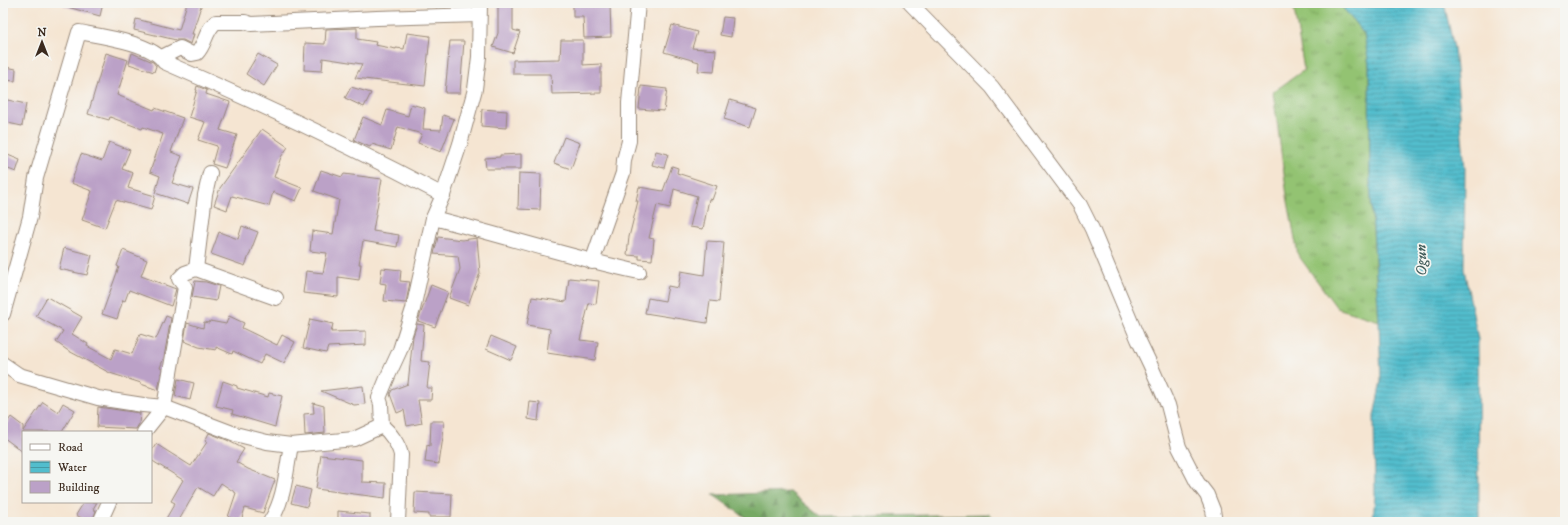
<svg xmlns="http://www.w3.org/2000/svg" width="1568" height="525" font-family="'IM FELL DW Pica',serif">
	<defs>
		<pattern id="grass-tufts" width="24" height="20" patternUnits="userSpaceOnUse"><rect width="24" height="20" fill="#93c372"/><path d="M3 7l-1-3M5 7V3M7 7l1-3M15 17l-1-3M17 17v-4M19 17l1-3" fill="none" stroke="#799f5d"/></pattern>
		<pattern id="forest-firs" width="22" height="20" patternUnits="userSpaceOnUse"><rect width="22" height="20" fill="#76a964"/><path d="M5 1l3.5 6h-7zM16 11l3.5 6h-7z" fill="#628a52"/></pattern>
		<pattern id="water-rules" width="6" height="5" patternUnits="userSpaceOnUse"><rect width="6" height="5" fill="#52bdcd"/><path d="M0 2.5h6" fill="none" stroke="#459aa6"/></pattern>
	</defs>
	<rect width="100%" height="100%" fill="#f6f6f2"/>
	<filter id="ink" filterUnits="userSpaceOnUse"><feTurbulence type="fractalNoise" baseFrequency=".025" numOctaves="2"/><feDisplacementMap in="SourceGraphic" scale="8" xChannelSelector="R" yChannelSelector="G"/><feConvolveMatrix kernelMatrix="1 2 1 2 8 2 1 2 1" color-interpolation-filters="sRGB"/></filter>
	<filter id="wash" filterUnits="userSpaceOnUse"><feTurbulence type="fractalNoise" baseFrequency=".012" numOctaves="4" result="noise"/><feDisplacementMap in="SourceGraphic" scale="16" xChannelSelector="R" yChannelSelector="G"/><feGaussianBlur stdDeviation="0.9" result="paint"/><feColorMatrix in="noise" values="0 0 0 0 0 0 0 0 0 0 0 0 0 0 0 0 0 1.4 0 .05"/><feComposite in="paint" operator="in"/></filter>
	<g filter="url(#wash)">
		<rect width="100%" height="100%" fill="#f5e5d2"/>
		<path fill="url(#grass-tufts)" stroke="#677648" d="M1293,3H1339L1364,34L1369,65L1370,182L1379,321L1337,308L1298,255L1287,196L1273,92L1304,70Z"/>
		<path fill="url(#forest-firs)" stroke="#586a41" d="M790,492L821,517L988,514L1001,522H752L713,495Z"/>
		<path fill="url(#water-rules)" stroke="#467476" d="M1339,3H1444L1454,48L1465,168L1464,269L1478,339L1479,522H1373L1375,494L1374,416L1381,381L1379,321L1370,182L1369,65L1364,34Z"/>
		<g id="blocks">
			<g fill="#bba1c7">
				<path d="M65,3H103L100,16L64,6Z"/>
				<path d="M187,3H202L192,34H194L191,44L183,40H176L134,30L136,19L179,30Z"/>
				<path d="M573,4H610L611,37L584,38L583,17H573Z"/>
				<path d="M498,6H513V30L520,32L513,53L493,47L498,33Z"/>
				<path d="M723,17L733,18L731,37L720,35Z"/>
				<path d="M672,25L697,32L692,48L716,50L714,72L698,71L699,62L664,52Z"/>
				<path d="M357,28V39L376,42L375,45L396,49V48L404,49L407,33L430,36L425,86L355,78L362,64L323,58L322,71L304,70L305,43L325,44L326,29Z"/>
				<path d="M561,40H583V65L601,64V93L552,94L551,74H513V60L560,59Z"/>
				<path d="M450,41H464L460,93H445Z"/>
				<path d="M106,53L128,60L117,95L154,110L155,108L183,118L171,152L182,156L172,183L193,189L188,204L155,193L160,176L150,172L163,134L143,127L142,129L110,117L109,120L88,114Z"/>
				<path d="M132,53L153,62L156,66L154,72L129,64Z"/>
				<path d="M258,54L277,65L264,86L246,74Z"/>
				<path d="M6,67L16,69L15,81L4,80Z"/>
				<path d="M197,86L207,90L206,94L230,102L220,130L237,135L225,168L212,164L217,146L198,140L205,122L189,117L197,90H196Z"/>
				<path d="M641,86L667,89L664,111L639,109Z"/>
				<path d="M351,87L371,93L364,107L345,98Z"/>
				<path d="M3,99L26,104L22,126L3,122Z"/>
				<path d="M730,100L756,108L750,127L724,119Z"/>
				<path d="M411,104L425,108L423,129L441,130L443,115L454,119L441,152L418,143L422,134L398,127L391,150L372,144L370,147L354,140L363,117L382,125L387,110L408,116Z"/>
				<path d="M482,109L507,111L506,128L481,126Z"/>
				<path d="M262,129L288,147L281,157L274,177L302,188L296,201L273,192L269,206L232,196L227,210L214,205L220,188Z"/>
				<path d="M564,137L580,143L571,169L554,163Z"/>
				<path d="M109,142L130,150L122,169L133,173L128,188L155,196L151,210L116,200L105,228L82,220L92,191L71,183L81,154L102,161Z"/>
				<path d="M656,151L668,154L664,168L652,165Z"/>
				<path d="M3,153L20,160L16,172L3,167Z"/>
				<path d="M521,154V169H486L485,158L500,157V155Z"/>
				<path d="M672,166L678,168L677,173L717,186L712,200L709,199L703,229L690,227L697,196L674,189L670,208L657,205L649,238L654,239L652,260L639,259V256L627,255L629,237L638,201H636L639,187L663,191Z"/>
				<path d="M321,170L342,177L344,174L382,179L373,231L399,235L397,247L363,241L359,264H361L359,280L338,277V297L303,293L306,271L323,273L327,253L310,251L312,231L333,234L339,200L314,191Z"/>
				<path d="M519,173L541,174L540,210L518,209Z"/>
				<path d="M242,226L258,232L245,266L211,254L219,232L238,239Z"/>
				<path d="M438,237L462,240L477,238L480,273L468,305L449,298L460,269L458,256L434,254Z"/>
				<path d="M707,241L724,242L719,302L710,301L707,323L645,313L648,298L665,301L668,286L678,288L681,271L704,275Z"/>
				<path d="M64,248L92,255L87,275L59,269Z"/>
				<path d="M123,250L147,260L141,276L176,289L171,306L129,290L125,301L123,300L117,319L102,314L119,267L117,266Z"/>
				<path d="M382,268L401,270L400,281L410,282L406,303L384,301L386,284L380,283Z"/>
				<path d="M569,278L599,281L596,304L589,303L580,340L598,342L595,360L547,353L550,329L527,325L532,297L566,302Z"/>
				<path d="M195,281L206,282L219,286L216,301L192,297Z"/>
				<path d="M431,285L448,292L435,327L418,321Z"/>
				<path d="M47,297L82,317L72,334L88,344L87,346L111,359L115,349L132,354L140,334L156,339L166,316L171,318L164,357L160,368L162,369L158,390L141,384V383L110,373L67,350L56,342L63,331L36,316Z"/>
				<path d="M229,316L244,323L242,328L277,345L282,335L295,342L284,363L265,354L260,364L233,351L232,354L216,347V350L199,347L184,341L187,323L203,328L204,322L209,323L210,321L226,324Z"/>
				<path d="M310,319L333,324L331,332L366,331V345L328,347L326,353L303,348Z"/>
				<path d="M417,324L424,325L421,361L430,362L427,388H432L431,400H418L422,423L407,426L404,410L397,413L390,394L392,390L408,384L413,336Z"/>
				<path d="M491,336L517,347L511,360L486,349Z"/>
				<path d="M178,379L194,383L190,400L175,396Z"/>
				<path d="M223,381L237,386V388L268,397L269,393L282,396L275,427L232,414L233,410L216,406Z"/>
				<path d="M363,386L365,404L354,405L321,391Z"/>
				<path d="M43,402L58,412L63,403L75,410L62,432H23V452L3,437V428L11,417L23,426V431Z"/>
				<path d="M530,402L540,403L538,421L528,419Z"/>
				<path d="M313,403L324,406L325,433L305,435L304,414L314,413Z"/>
				<path d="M98,407L140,413L139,424L136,429L97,427Z"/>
				<path d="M431,421H444L443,437L439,464L425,462L427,445L430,446Z"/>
				<path d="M209,433L227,440L244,449L236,462L248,469L275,480L263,513L245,508L241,521L228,517L236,493L221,483L213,496L198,487L178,522H164L175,503L171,501L183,480L151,460V452L156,444L191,466L207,442L205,441Z"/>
				<path d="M321,455L362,460V482L386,483L385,498L316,489Z"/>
				<path d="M296,486L311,490L307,507L291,503Z"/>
				<path d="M415,492L452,494L451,517H429V514L414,513Z"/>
				<path d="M84,502H97L93,509L96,511L92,522H89L76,515Z"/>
				<path d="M338,511L370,514V522H338Z"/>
			</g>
		</g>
	</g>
	<g filter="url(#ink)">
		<use href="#blocks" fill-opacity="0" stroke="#988878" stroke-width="1"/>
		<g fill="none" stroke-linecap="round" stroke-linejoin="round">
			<g stroke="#988878" stroke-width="16">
				<g id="minor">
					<path d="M910,3L992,87L1080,205L1092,229L1138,339L1150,364L1168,405L1179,447L1197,482L1207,495L1213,510L1215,522"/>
					<path d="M162,57L180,48L192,54L197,53C206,44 205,30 216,22H245L251,24L377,18L479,15"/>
					<path d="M433,218C502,235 569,257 639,272"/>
					<path d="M592,262L623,173L624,160L629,141V103L638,3"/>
					<path d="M196,269L205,195L210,173"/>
					<path d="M3,314L30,217L36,178L79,32C100,36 153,43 164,62C259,103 352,147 443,195"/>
					<path d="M3,364L19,375L98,398L143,405L164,407L235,434L267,442L291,445L354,439L382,426"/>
					<path d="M144,432L164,407L185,287L179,279L185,273L196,269L276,298"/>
					<path d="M100,522L109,502"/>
					<path d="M270,522C285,499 286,471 291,445"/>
					<path d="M398,522L401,455C399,445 390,432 382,426L381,404L379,398L388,376L400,350L413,309L433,218L443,195L460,144L475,89L479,57L480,3"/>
				</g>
			</g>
			<use href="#minor" stroke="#fff" stroke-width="14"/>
		</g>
	</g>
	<g text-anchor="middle" stroke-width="3.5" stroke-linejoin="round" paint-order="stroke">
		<g font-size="15" font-style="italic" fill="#435d5b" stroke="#f6f6f2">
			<text transform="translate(1421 260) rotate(-91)" y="5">Ogun</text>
		</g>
	</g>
	<rect width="1568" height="525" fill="none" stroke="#f6f6f2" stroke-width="16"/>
	<rect x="22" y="431" width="130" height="72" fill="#f6f6f2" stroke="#aba49d"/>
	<rect x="30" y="444" width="20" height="6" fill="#ffffff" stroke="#aba49d"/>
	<text x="58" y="451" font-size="12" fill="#3b2a1e">Road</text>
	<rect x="30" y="461" width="20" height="12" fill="url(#water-rules)" stroke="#aba49d"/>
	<text x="58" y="471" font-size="12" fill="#3b2a1e">Water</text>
	<rect x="30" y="481" width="20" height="12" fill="#bba1c7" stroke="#aba49d"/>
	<text x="58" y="491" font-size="12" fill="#3b2a1e">Building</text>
	<g transform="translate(42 42)" stroke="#f6f6f2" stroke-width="3" paint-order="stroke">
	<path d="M0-3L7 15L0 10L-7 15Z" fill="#3b2a1e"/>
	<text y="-6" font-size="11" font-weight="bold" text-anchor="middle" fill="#3b2a1e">N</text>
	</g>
</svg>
